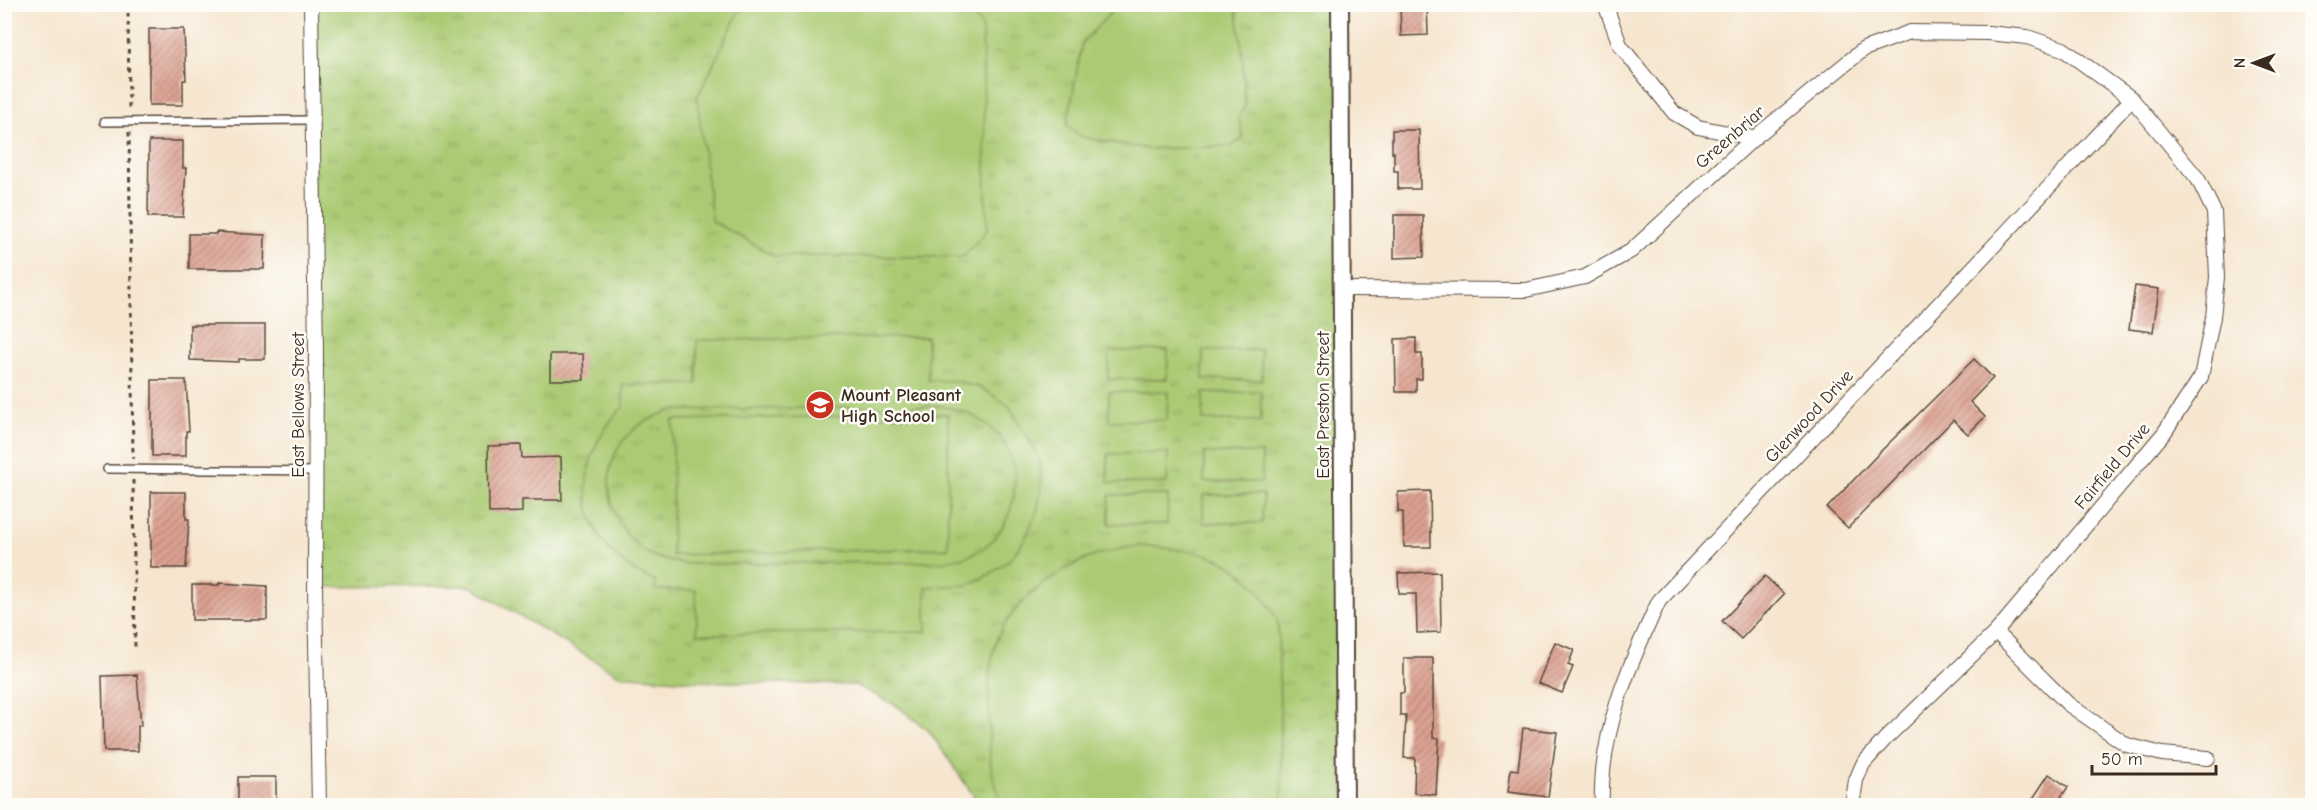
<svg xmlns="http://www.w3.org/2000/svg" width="2317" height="810" font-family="'Comic Neue',sans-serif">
	<defs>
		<pattern id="park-tufts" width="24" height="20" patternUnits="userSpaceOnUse" patternTransform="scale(1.5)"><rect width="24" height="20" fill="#aacb73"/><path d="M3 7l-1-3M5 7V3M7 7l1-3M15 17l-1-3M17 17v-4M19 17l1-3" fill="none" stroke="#93ae63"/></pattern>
		<pattern id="building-hatch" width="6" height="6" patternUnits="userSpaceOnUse" patternTransform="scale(1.5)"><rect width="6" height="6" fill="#dca293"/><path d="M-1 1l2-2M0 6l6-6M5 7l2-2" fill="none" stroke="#b48477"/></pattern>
	</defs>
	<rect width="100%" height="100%" fill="#fdfcf7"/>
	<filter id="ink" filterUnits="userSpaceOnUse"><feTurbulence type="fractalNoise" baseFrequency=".0167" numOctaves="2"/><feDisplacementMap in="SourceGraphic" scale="12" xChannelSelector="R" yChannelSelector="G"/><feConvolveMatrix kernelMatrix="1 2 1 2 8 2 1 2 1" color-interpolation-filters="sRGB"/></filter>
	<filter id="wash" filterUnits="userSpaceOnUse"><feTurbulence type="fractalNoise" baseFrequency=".008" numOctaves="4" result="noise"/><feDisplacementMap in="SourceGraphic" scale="24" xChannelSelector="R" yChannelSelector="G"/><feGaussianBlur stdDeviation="1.35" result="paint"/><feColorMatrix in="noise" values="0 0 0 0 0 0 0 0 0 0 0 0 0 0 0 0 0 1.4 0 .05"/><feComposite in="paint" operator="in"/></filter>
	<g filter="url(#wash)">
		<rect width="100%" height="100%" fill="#f6e6d0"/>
		<path fill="url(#park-tufts)" stroke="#727a48" stroke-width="1.5" d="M311,5H1340L1345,805H980L929,731L897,706L855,685L690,681L619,675L470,586L315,587Z"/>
		<g fill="#aacb73" stroke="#727a48" stroke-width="1.5" fill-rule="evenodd">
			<path d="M752,5H965L982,26L987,230L963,257L775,256L712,221L697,98L739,11Z"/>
			<path d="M1118,5H1236L1242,49L1245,105L1239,117L1243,138L1232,146L1147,149L1082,137L1067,125L1082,43Z"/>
			<path d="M927,337L928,380L953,381L982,388L1009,406L1039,457L1042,485L1037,511L1025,539L1010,559L990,574L968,585L926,587V632L697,634L696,590H655V581C577,551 565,465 623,407V385L697,384V340ZM941,406C962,410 979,416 994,431C1026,460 1019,520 986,546C973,557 955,559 939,562L685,564C672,561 656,559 645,552C607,525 594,465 632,431C643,421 658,415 672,410Z"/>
			<path d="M1168,350L1167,379H1108L1109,351Z"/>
			<path d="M1261,350L1262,380L1203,379V351Z"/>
			<path d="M1109,392H1168L1167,420L1109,421Z"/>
			<path d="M1261,392V421L1203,420V393Z"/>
			<path d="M948,414V548L672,555L673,420Z"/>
			<path d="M1168,453L1167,483H1108V454Z"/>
			<rect x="1204" y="453" width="58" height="29"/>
			<path d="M1263,494L1262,523H1203V495Z"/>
			<path d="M1109,495H1168L1167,524H1109Z"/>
			<path d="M1140,546C1162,548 1198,550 1219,559C1246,571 1266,596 1278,623L1282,805L1005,806C989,779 989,752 989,722C988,699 988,675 993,653C1002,607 1061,564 1104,553C1116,549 1128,548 1140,546Z"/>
		</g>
		<g id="blocks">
			<g fill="url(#building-hatch)">
				<path d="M1400,4H1427L1428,35L1401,36Z"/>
				<path d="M149,29H184L186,80H183V105H149Z"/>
				<path d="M1392,130H1419L1420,189H1398V171H1394V152L1392,153Z"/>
				<path d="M149,141H183V168H186L183,217H148Z"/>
				<path d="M1394,215H1423L1424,257L1394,258Z"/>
				<path d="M216,232L265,235L264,269H189V234H216Z"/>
				<path d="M2135,286L2159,289L2153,332L2129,329Z"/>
				<path d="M190,325H265V359H239V362L190,360Z"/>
				<path d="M1416,338V354H1422V379H1416V392H1396L1395,339Z"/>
				<path d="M550,354H583L584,380H550Z"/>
				<path d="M1974,359L1993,378L1970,402L1985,417L1968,434L1953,420L1848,528L1827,508L1880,452Z"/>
				<path d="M152,380H186L189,431H186V456H152Z"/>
				<path d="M521,445L522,458L561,457L562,500H522V512L489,513L488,446Z"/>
				<path d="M1430,491L1431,547H1404L1403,512H1398V492Z"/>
				<path d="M151,492H186V519H189L186,568H151Z"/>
				<path d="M1440,572L1441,632L1417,633L1416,594H1399L1398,573Z"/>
				<path d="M1765,576L1784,594L1741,639L1722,621Z"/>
				<path d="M219,583L267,586V620H192V585H219Z"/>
				<path d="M1555,642L1574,650L1568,665L1573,667L1562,693L1538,683Z"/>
				<path d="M1404,658H1433V738H1439L1436,795L1414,793L1415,758H1404L1406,715H1400V693H1404Z"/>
				<path d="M137,675L141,726H138V751H104L102,676Z"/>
				<path d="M1523,728L1557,732L1548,797L1508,792L1511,769L1518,770Z"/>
				<path d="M2049,774L2068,787L2055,806H2028Z"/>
				<rect x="238" y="777" width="38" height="29"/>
			</g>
		</g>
	</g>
	<g filter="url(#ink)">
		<use href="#blocks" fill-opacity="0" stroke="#574639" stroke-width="1.5"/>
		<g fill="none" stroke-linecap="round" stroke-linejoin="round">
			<g stroke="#574639" stroke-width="10">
				<g id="service">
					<path d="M104,122L311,120"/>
					<path d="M107,469L316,471"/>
				</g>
			</g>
			<g stroke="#574639" stroke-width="16">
				<g id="minor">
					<path d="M311,4L316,351L315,587L319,806"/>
					<path d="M1605,4L1620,45L1674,113L1698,127L1754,138"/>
					<path d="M1342,289L1526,290L1585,277L1631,251L1754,138L1864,49L1910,32L1988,33L2027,37L2063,49L2132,99L2198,179L2214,212L2217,277L2213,317L2201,377L2164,433L1996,632L1885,739L1863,764L1856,780L1852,806"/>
					<path d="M1996,632L2068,704L2127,745L2162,754L2208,758"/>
					<path d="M1602,806C1599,733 1629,665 1659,601L2132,99"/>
				</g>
			</g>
			<g stroke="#574639" stroke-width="20">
				<path id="tertiary" d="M1340,4L1345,806"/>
			</g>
			<g stroke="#574639" stroke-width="3" stroke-dasharray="4.5 4.5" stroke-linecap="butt">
				<path d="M128,4L129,111"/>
				<path d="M129,132L133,459"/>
				<path d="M133,480L135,650"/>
			</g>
			<use href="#service" stroke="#fff" stroke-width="7"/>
			<use href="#minor" stroke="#fff" stroke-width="14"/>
			<use href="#tertiary" stroke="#fff" stroke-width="16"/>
		</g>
	</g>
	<defs>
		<g id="school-disc" transform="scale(1.5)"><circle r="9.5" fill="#c8321e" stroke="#fdfcf7"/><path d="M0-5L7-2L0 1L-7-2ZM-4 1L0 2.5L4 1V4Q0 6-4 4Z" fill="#fff"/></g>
	</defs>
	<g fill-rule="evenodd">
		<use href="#school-disc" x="820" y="405"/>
	</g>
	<g text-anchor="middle" stroke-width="5" stroke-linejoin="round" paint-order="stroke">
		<g font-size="18" fill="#3b2a1e" stroke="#fdfcf7">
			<text transform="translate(1730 137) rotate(-41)" y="6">Greenbriar</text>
			<text transform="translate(298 405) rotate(-90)" y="6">East Bellows Street</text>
			<text transform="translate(1323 405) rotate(-90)" y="6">East Preston Street</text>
			<text transform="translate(1809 416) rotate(-47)" y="6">Glenwood Drive</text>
			<text transform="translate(2112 466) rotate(-50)" y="6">Fairfield Drive</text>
		</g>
		<g font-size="18" font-weight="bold" fill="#3b2a1e" stroke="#fdfcf7" text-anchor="start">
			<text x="841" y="401">Mount Pleasant<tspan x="841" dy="21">High School</tspan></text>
		</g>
	</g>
	<rect width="2317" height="810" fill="none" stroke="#fdfcf7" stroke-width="24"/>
	<g transform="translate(2254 63) rotate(270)" stroke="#fdfcf7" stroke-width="4.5" paint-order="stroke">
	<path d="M0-4.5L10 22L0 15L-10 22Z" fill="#3b2a1e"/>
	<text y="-9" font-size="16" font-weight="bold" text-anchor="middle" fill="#3b2a1e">N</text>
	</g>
	<path d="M2092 765v9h124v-9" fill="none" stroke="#3b2a1e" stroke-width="3"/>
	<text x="2101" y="765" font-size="18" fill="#3b2a1e" stroke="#fdfcf7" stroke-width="4.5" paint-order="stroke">50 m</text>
</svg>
